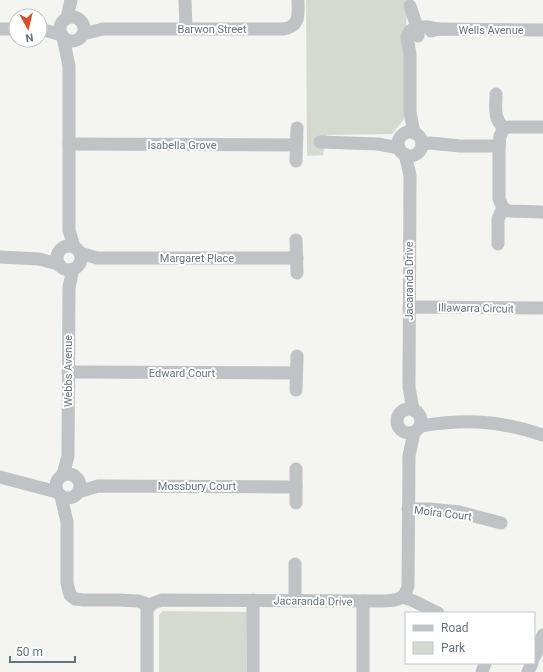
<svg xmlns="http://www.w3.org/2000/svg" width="543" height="672" font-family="Roboto,sans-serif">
	<rect width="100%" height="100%" fill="#f4f4f0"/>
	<g fill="#d5dad1">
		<path d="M306,0H407L404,119L392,134L327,135L323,155L307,156Z"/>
		<path d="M163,611L247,612L246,672H159V615Z"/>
	</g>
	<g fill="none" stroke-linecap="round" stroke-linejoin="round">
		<g stroke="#bfc3c6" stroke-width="13">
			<path d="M185,0L186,28"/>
			<path d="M410,6L417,27L418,36"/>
			<circle cx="72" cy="29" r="12"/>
			<path d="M67,18L71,0"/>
			<path d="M0,29H16"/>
			<path d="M40,29L62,35"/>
			<path d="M431,31L439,29L543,30"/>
			<path d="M83,34L103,29H283C301,26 298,14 298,0"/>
			<path d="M63,37L69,66V230L74,247"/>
			<path d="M496,94C496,108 493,118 504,128"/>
			<path d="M543,127H510L504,128L500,136L499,146V199L503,208L509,211L543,212"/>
			<circle cx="410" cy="144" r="12"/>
			<path d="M414,133L410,112V54L407,37L410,31L417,27H429L439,29"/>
			<path d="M320,142L378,144L399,148"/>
			<path d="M69,144L296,145"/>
			<path d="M422,144L430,143L460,146H499"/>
			<path d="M405,154L410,175L409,387L413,410"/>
			<path d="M296,161L297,128"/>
			<path d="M296,240L297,273"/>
			<path d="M498,244V219L503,208"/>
			<circle cx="69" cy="258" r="12"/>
			<path d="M80,253L97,258H297"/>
			<path d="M0,257L39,259L58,264"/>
			<path d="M409,307L543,308"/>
			<path d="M68,372L296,373"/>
			<path d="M296,390L297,356"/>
			<circle cx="409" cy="421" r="12"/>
			<path d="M420,426C465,419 499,420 543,435"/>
			<circle cx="68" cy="486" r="12"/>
			<path d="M63,475L68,456L69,287L73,269"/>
			<path d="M0,477L57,492"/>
			<path d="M78,492L98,486L296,487"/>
			<path d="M61,496L67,522V583L70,595L75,599L84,600H118L138,601L150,605"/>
			<path d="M296,503V469"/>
			<path d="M408,509H430L459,512L501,523"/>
			<path d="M295,564V601"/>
			<path d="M402,597C415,600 426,608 438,613"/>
			<path d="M534,658L543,635"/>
			<path d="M147,672V610C151,603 155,602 162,600L384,601C396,600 405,600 408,586L409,456L414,432"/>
			<path d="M253,672V600"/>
			<path d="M363,672V601"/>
			<path d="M482,672L485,663"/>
			<path d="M528,672L532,663"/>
		</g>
	</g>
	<g text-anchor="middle" stroke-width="4" stroke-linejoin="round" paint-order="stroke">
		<g font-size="11" fill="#64747f" stroke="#fff">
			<text x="212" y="33">Barwon Street</text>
			<text x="491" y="34">Wells Avenue</text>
			<text x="182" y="149">Isabella Grove</text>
			<text x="197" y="262">Margaret Place</text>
			<text transform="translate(409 281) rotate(-90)" y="4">Jacaranda Drive</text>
			<text transform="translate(476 308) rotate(1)" y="4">Illawarra Circuit</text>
			<text transform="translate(68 371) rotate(-90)" y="4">Webbs Avenue</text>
			<text x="182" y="377">Edward Court</text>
			<text x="197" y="490">Mossbury Court</text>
			<text transform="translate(443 513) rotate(7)" y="4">Moira Court</text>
			<text transform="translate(313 601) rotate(1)" y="4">Jacaranda Drive</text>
		</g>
	</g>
	<rect x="405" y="612" width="130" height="52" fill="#ffffff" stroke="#c1c7cc"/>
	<rect x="413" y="625" width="20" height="6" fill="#bfc3c6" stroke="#c1c7cc"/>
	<text x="441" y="632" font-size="12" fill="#64747f">Road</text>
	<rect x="413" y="642" width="20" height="12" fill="#d5dad1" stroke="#c1c7cc"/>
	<text x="441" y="652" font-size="12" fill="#64747f">Park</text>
	<g transform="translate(28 28) rotate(172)"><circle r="19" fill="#ffffff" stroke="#c1c7cc"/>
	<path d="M0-3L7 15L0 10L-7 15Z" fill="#da4f29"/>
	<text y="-6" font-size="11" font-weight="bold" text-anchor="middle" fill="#64747f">N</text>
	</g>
	<path d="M10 656v6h65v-6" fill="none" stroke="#64747f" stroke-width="2"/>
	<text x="16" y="656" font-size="12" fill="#64747f" stroke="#ffffff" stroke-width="3" paint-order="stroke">50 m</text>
</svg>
